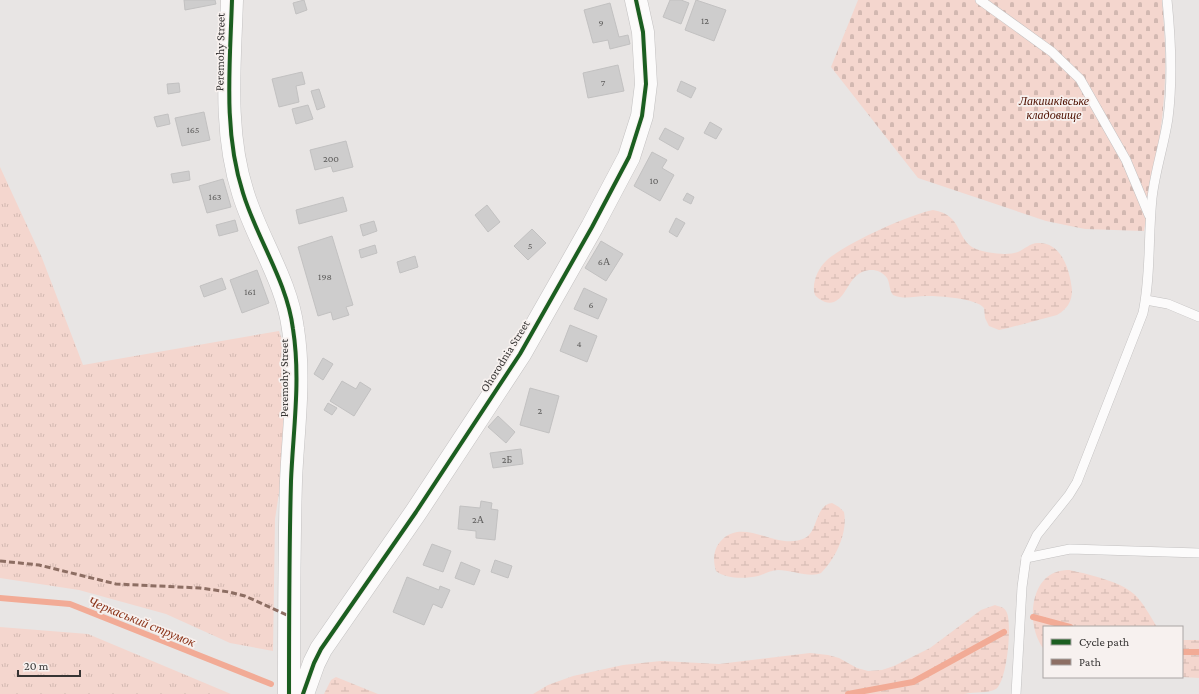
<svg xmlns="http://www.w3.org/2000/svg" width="1199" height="694" font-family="'Crimson Pro',serif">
	<defs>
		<pattern id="grass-tufts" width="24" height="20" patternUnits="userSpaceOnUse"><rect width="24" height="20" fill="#f4d6ce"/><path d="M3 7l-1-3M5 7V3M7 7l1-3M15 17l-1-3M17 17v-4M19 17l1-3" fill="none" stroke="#d2b8b1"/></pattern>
		<pattern id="wetland-marsh" width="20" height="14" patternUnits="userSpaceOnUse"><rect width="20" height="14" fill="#f4d6ce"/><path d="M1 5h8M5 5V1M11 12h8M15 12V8" fill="none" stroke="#d2b8b1"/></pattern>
		<pattern id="cemetery-stones" width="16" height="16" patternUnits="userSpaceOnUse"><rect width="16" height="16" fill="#f4d6ce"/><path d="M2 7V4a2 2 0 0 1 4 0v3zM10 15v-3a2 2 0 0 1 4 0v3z" fill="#d2b8b1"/></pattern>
	</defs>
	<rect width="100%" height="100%" fill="#e8e5e4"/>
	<g fill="url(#grass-tufts)">
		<path d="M0,167L42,258L83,365L279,331L296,381L275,519L273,651L230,643L166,614L79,590L0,578Z"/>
		<path d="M0,627L88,634L231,694H0Z"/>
	</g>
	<g fill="url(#wetland-marsh)">
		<path d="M933,210C964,215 955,240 976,249C987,253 1007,256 1018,252C1025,249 1030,243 1038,243C1062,242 1070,271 1072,290C1072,302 1067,309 1057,315L1008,328L999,330L989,326L985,318L984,308C976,298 939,296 927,296C914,296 905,300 893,295C889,290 890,283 887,278C879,267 864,268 855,277C846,286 841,307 825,302C821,300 817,298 815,295C811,285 818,268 826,261C844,244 908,215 933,210Z"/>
		<path d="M832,503L839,507L844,512C848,532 836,558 821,573C810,578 791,570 778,570C771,570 765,574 758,576C745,579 726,579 716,571C713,562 713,550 720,542C743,515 777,552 805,538C818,532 815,505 832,503Z"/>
		<path d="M1069,570C1087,574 1120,581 1134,594C1143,602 1150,616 1157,627H1044V649C1025,625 1029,569 1069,570Z"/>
		<path d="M995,605C1000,607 1005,607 1007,613C1012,626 1007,681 996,689C988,694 974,691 965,694H533L548,685L573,676L623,665L661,661L719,664L810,653L828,655L839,658L857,668L868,671L882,670L894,666L930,648L981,610Z"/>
		<path d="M1182,640H1199V678L1182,677Z"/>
		<path d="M336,677L378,694H324L331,680Z"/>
	</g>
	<path fill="url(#cemetery-stones)" d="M858,0H1162C1164,25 1166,51 1165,76C1164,128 1152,180 1144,231L1085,229L1046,221L918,178L831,67Z"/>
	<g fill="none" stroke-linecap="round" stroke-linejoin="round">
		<g stroke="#f2ab96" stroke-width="6">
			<path d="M0,598L70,604L271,684"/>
			<path d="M1033,617L1070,627"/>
			<path d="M1182,652H1199"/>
			<path d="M848,694L913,682L1004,632"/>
		</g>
	</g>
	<g fill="#cecdcd" stroke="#c2c1c1">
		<path d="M184,0H215L216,4L185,10Z"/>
		<path d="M304,0L307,10L296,14L293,3Z"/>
		<path d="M670,0H681L689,3L681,24L663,17Z"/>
		<path d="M696,0L726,10L714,41L685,30Z"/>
		<path d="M610,3L619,37L628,35L630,44L610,49L608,40L593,43L584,10Z"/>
		<path d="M618,65L624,91L588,98L583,73Z"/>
		<path d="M302,72L305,84L296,86L299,102L279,107L272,79Z"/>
		<path d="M681,81L696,88L691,98L677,91Z"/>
		<path d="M179,83L180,92L168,94L167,84Z"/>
		<path d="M319,89L325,107L317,110L311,91Z"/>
		<path d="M308,105L313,119L296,124L292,109Z"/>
		<path d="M204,112L210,140L182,146L175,118Z"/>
		<path d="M168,114L170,124L157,127L154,117Z"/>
		<path d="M710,122L722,129L716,139L704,133Z"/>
		<path d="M665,128L684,138L678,150L659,139Z"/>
		<path d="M346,141L353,167L333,172L331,166L315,170L310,150Z"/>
		<path d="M652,152L667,160L662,168L674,175L660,201L634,186Z"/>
		<path d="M189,171L190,180L173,183L171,174Z"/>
		<path d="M223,179L231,207L207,213L199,186Z"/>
		<path d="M687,193L694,197L691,204L683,200Z"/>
		<path d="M343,197L347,211L299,224L296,210Z"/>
		<path d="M487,205L500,222L488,232L475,215Z"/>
		<path d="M676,218L685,223L677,237L669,232Z"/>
		<path d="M235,220L238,231L219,236L216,225Z"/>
		<path d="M374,221L377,231L363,236L360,225Z"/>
		<path d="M532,229L546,243L528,260L514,246Z"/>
		<path d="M332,236L353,305L346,307L349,315L333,320L331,312L318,316L298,247Z"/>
		<path d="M601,241L623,254L606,281L585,268Z"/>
		<path d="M375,245L377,253L361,258L359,250Z"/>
		<path d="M415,256L418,267L400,273L397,262Z"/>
		<path d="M257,270L269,303L242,313L230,280Z"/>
		<path d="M222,278L226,289L204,297L200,286Z"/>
		<path d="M584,288L607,299L598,319L574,309Z"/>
		<path d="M570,325L597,336L587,362L560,351Z"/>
		<path d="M323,358L333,364L323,380L314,374Z"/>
		<path d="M342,381L356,389L360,382L371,389L354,416L330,401Z"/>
		<path d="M530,388L559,396L549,433L520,425Z"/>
		<path d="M328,403L337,408L332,415L324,410Z"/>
		<path d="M498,416L515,432L506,443L488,427Z"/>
		<path d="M521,449L523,464L493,468L490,453Z"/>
		<path d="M481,501L492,503L491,509L498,510L495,540L476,538V531L458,529L460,506L480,508Z"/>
		<path d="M432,544L451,551L443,572L423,565Z"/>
		<path d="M495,560L512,566L508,578L491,572Z"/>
		<path d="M461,562L480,570L474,585L455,578Z"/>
		<path d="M407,577L439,590L440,586L450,590L442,608L433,604L424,625L393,612Z"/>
	</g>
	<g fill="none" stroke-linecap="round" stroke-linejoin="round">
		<g stroke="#c3c1c1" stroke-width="10">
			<g id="service">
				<path d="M980,0L1052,52L1080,79L1126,160L1149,215"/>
				<path d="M1146,300L1168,304L1199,317"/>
				<path d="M1026,558L1070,549L1199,553"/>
				<path d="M1016,694L1022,587L1026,558L1037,535L1069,495L1077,482L1143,313C1151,275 1148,237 1152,198C1155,171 1164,145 1168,118C1173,79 1171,39 1167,0"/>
			</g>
		</g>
		<g stroke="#c3c1c1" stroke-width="23">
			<g id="tertiary">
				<path d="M232,0C230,65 223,131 243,193C257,239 287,281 293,329C301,380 293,431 291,481C289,552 289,623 289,694"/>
				<path d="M303,694L314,663L321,649L416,512L520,354L592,227L629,157L642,116L646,84L643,32L636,0"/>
			</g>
		</g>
		<use href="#service" stroke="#fcfbfb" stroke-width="9"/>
		<use href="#tertiary" stroke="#fcfbfb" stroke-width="22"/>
		<path stroke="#8d6e63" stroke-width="3" stroke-dasharray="6 3" stroke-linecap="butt" d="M0,561L39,565L116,584L200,588L229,592L245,596L289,616"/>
		<g stroke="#f7f1ef" stroke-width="6">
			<g id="cycleway">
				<path d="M232,0C230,65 223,131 243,193C257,239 287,281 293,329C301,380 293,431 291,481C289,552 289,623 289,694"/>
				<path d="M303,694L314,663L321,649L416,512L520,354L592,227L629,157L642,116L646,84L643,32L636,0"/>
			</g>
		</g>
		<use href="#cycleway" stroke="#1b5e20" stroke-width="4"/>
	</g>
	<g text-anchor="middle" stroke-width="3.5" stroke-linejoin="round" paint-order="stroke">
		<g font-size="10" fill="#5e5d5c">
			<text x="705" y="24">12</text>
			<text x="601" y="26">9</text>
			<text x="603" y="86">7</text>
			<text x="193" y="133">165</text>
			<text x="331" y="162">200</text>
			<text x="654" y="184">10</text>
			<text x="215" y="200">163</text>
			<text x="530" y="249">5</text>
			<text x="604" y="265">6А</text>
			<text x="325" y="280">198</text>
			<text x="250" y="295">161</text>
			<text x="591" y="308">6</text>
			<text x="579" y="347">4</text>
			<text x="540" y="414">2</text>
			<text x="507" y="463">2Б</text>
			<text x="478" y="523">2А</text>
		</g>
		<g font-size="12" fill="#363433" stroke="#f7f1ef">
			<text transform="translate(220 52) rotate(-89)" y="4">Peremohy Street</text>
			<text transform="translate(505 356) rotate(-58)" y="4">Ohorodnia Street</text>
			<text transform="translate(284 378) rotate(-90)" y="4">Peremohy Street</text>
		</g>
		<g font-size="12" font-style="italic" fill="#4e1000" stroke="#f7f1ef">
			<text x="1054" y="105">Лакишківське<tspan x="1054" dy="14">кладовище</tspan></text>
		</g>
		<g font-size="13" font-style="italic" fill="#8a3116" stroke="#f7f1ef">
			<text transform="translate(142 621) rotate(22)" y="5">Черкаський струмок</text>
		</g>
	</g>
	<rect x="1043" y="626" width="140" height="52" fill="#f7f1ef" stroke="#aaa5a4"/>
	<rect x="1051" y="639" width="20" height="6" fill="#1b5e20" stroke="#aaa5a4"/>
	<text x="1079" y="646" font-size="12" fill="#363433">Cycle path</text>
	<rect x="1051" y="659" width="20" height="6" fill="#8d6e63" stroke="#aaa5a4"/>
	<text x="1079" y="666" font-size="12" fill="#363433">Path</text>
	<path d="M18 670v6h62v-6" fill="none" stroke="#363433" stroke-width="2"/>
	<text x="24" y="670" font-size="12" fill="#363433" stroke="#f7f1ef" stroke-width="3" paint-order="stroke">20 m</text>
</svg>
